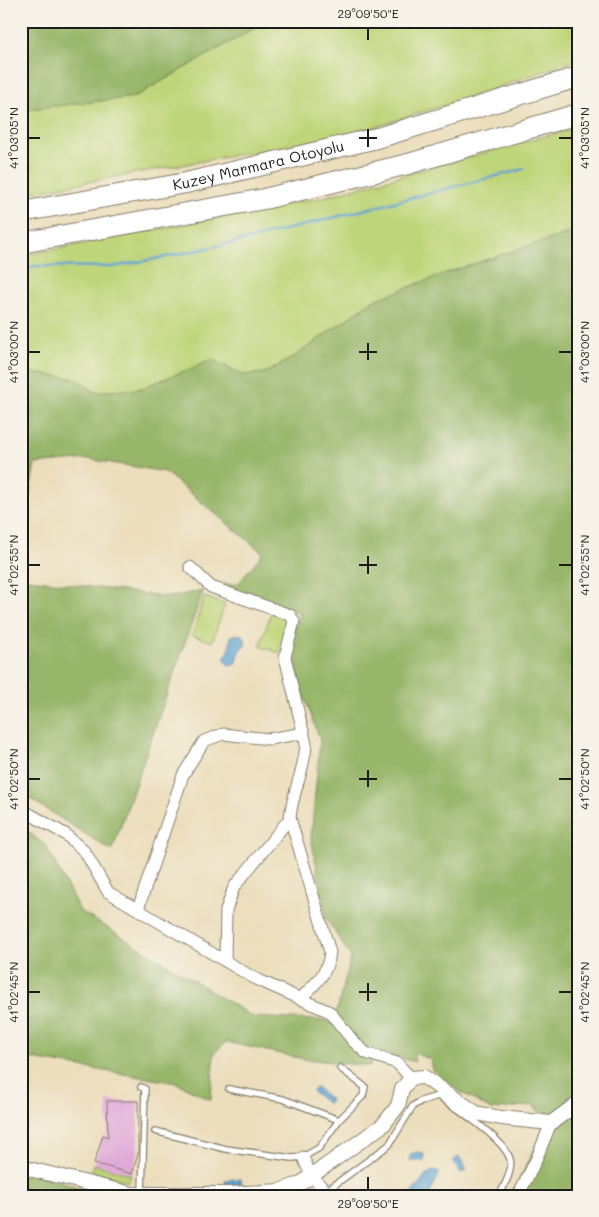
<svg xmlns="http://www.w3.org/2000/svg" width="599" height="1217" font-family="Mali,sans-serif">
	<rect width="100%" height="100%" fill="#f7f3e8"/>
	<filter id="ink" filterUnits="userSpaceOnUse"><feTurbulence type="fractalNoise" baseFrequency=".02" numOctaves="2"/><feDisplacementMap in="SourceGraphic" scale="10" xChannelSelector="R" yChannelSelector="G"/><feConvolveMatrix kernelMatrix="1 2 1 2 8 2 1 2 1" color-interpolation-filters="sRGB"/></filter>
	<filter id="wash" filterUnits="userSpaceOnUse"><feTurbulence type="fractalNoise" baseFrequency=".0096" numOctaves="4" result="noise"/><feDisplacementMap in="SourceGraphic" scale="20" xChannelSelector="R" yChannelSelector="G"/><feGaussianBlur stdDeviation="1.12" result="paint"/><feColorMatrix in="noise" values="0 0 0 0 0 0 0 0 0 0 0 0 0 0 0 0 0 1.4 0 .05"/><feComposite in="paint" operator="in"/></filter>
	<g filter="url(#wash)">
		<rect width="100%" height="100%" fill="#ecdebc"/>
		<g fill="#bfd579" stroke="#6e784a">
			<path d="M267,21H578V59L491,90L357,133L21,194V110L134,97Z"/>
			<path d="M578,127V230L452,271L372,301L294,357L265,373L244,375L212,360L139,389L94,392L77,379L26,372L21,376V256L324,197Z"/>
			<path d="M204,597L225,604L212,642L192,635Z"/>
			<path d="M271,613L290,620L279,653L260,646Z"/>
			<path d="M93,1164L131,1175L129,1182L91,1171Z"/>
		</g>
		<g fill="#97b669" stroke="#5a6942">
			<path d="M21,21H267L134,97L21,110Z"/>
			<path d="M578,230V1196H512L535,1148L551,1123L532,1105L491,1110L459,1091L432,1070L430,1059L413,1053L415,1062L376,1051L370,1066L304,1059L226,1042L214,1053L211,1100L177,1083L21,1057V826L46,846L80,911L253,1017L334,1021L351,957L327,920L311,838L320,740L287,648L300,613L212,584H238L263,553L165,472L88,459L35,464L21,539V376L25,372L77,379L95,392L139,389L212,360L244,375L265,373L294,357L372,301L452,271Z"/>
			<path d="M21,578L170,597L203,591L112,851L21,793Z"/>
			<path d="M21,1161L39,1175L107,1196H21Z"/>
		</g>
		<g fill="#5ca2d2" stroke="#3c5f77">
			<path d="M237,634L244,636L246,644L239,652L237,662L229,666L224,658L229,651L231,636Z"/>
			<path d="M316,1087L331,1100L328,1104L312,1091Z"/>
			<path d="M418,1152L424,1154V1161H410L411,1154Z"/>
			<path d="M459,1157L467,1170L461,1173L453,1161Z"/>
			<path d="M434,1170L440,1172L429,1196H409L426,1175Z"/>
			<path d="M240,1179L242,1183L240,1185L226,1186L225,1180Z"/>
		</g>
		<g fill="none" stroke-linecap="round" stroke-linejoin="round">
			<path stroke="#5ca2d2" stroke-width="2.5" d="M21,271L35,266L112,267L165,257L246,240L524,169"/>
		</g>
		<g id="blocks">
			<path fill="#dfa9d8" d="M107,1101H138V1154L132,1174L94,1163L103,1135L108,1137Z"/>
		</g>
	</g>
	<g filter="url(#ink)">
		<use href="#blocks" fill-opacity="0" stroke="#847d6c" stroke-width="1"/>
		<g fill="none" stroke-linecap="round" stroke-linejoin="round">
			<g stroke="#847d6c" stroke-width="8">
				<g id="service">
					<path d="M141,1087L145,1089L142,1194"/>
					<path d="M229,1089L283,1099L339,1120"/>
					<path d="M155,1131L226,1149L292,1158L303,1157L319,1148L339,1120L363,1096L365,1087L340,1068"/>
					<path d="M326,1191L389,1145L413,1106L421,1101L438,1096C456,1107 505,1140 510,1159C513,1171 504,1186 499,1196"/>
				</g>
			</g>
			<g stroke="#847d6c" stroke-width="13">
				<g id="minor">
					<path d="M190,567L211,587L290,615L294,621L285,657L306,744C305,769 292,793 290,818L330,952C328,974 315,984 300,999"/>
					<path d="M28,813L65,834L85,852L108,892L254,978L330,1012L353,1041L366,1053L397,1063L411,1078"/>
					<path d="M138,909L183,775L204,741L223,734L269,739L304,733"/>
					<path d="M225,961L226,910L234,887L290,818"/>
					<path d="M303,1157L311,1176L326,1191"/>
					<path d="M518,1196L536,1160L551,1123"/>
				</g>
			</g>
			<g stroke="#847d6c" stroke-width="16">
				<path id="tertiary" d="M21,1167L132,1194H230L279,1191L300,1184L383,1125L398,1106L402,1089L411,1078L424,1077L476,1113L501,1118L551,1123L578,1103"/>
			</g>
			<g stroke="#847d6c" stroke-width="22">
				<g id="motorway">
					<path id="s1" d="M21,212L186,183L377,138L578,77"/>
					<path d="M21,243L264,199L408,164L578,114"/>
				</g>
			</g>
			<use href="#service" stroke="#fff" stroke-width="5.5"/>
			<use href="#minor" stroke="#fff" stroke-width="11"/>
			<use href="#tertiary" stroke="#fff" stroke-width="14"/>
			<use href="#motorway" stroke="#fff" stroke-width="20"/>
		</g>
	</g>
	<path fill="none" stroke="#1c1c1c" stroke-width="2" d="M368,28V40M368,129V147M28,138H40M359,138H377M559,138H572M368,343V360M28,352H40M359,352H377M559,352H572M368,556V574M28,565H40M359,565H377M559,565H572M368,770V787M28,779H40M359,779H377M559,779H572M368,983V1001M28,992H40M359,992H377M559,992H572M368,1177V1190"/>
	<g text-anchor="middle" stroke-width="4.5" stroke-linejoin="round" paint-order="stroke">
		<g font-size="15" fill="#1c1c1c" stroke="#f7f3e8">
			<text dy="5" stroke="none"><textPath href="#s1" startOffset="242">Kuzey Marmara Otoyolu</textPath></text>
		</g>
	</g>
	<rect width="599" height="1217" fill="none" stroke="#f7f3e8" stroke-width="55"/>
	<rect x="28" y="28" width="544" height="1162" fill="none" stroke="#1c1c1c" stroke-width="2"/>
	<g font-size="12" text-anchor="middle" fill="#1c1c1c">
		<text x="368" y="18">29°09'50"E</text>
		<text transform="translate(14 138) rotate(-90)" y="4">41°03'05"N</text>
		<text transform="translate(585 138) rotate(-90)" y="4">41°03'05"N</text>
		<text transform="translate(14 352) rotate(-90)" y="4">41°03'00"N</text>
		<text transform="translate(585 352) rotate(-90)" y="4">41°03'00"N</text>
		<text transform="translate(14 565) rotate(-90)" y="4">41°02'55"N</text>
		<text transform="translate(585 565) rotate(-90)" y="4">41°02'55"N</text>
		<text transform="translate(14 779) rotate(-90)" y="4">41°02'50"N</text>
		<text transform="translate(585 779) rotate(-90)" y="4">41°02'50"N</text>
		<text transform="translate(14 992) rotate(-90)" y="4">41°02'45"N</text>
		<text transform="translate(585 992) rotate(-90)" y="4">41°02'45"N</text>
		<text x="368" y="1208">29°09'50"E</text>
	</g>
</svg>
